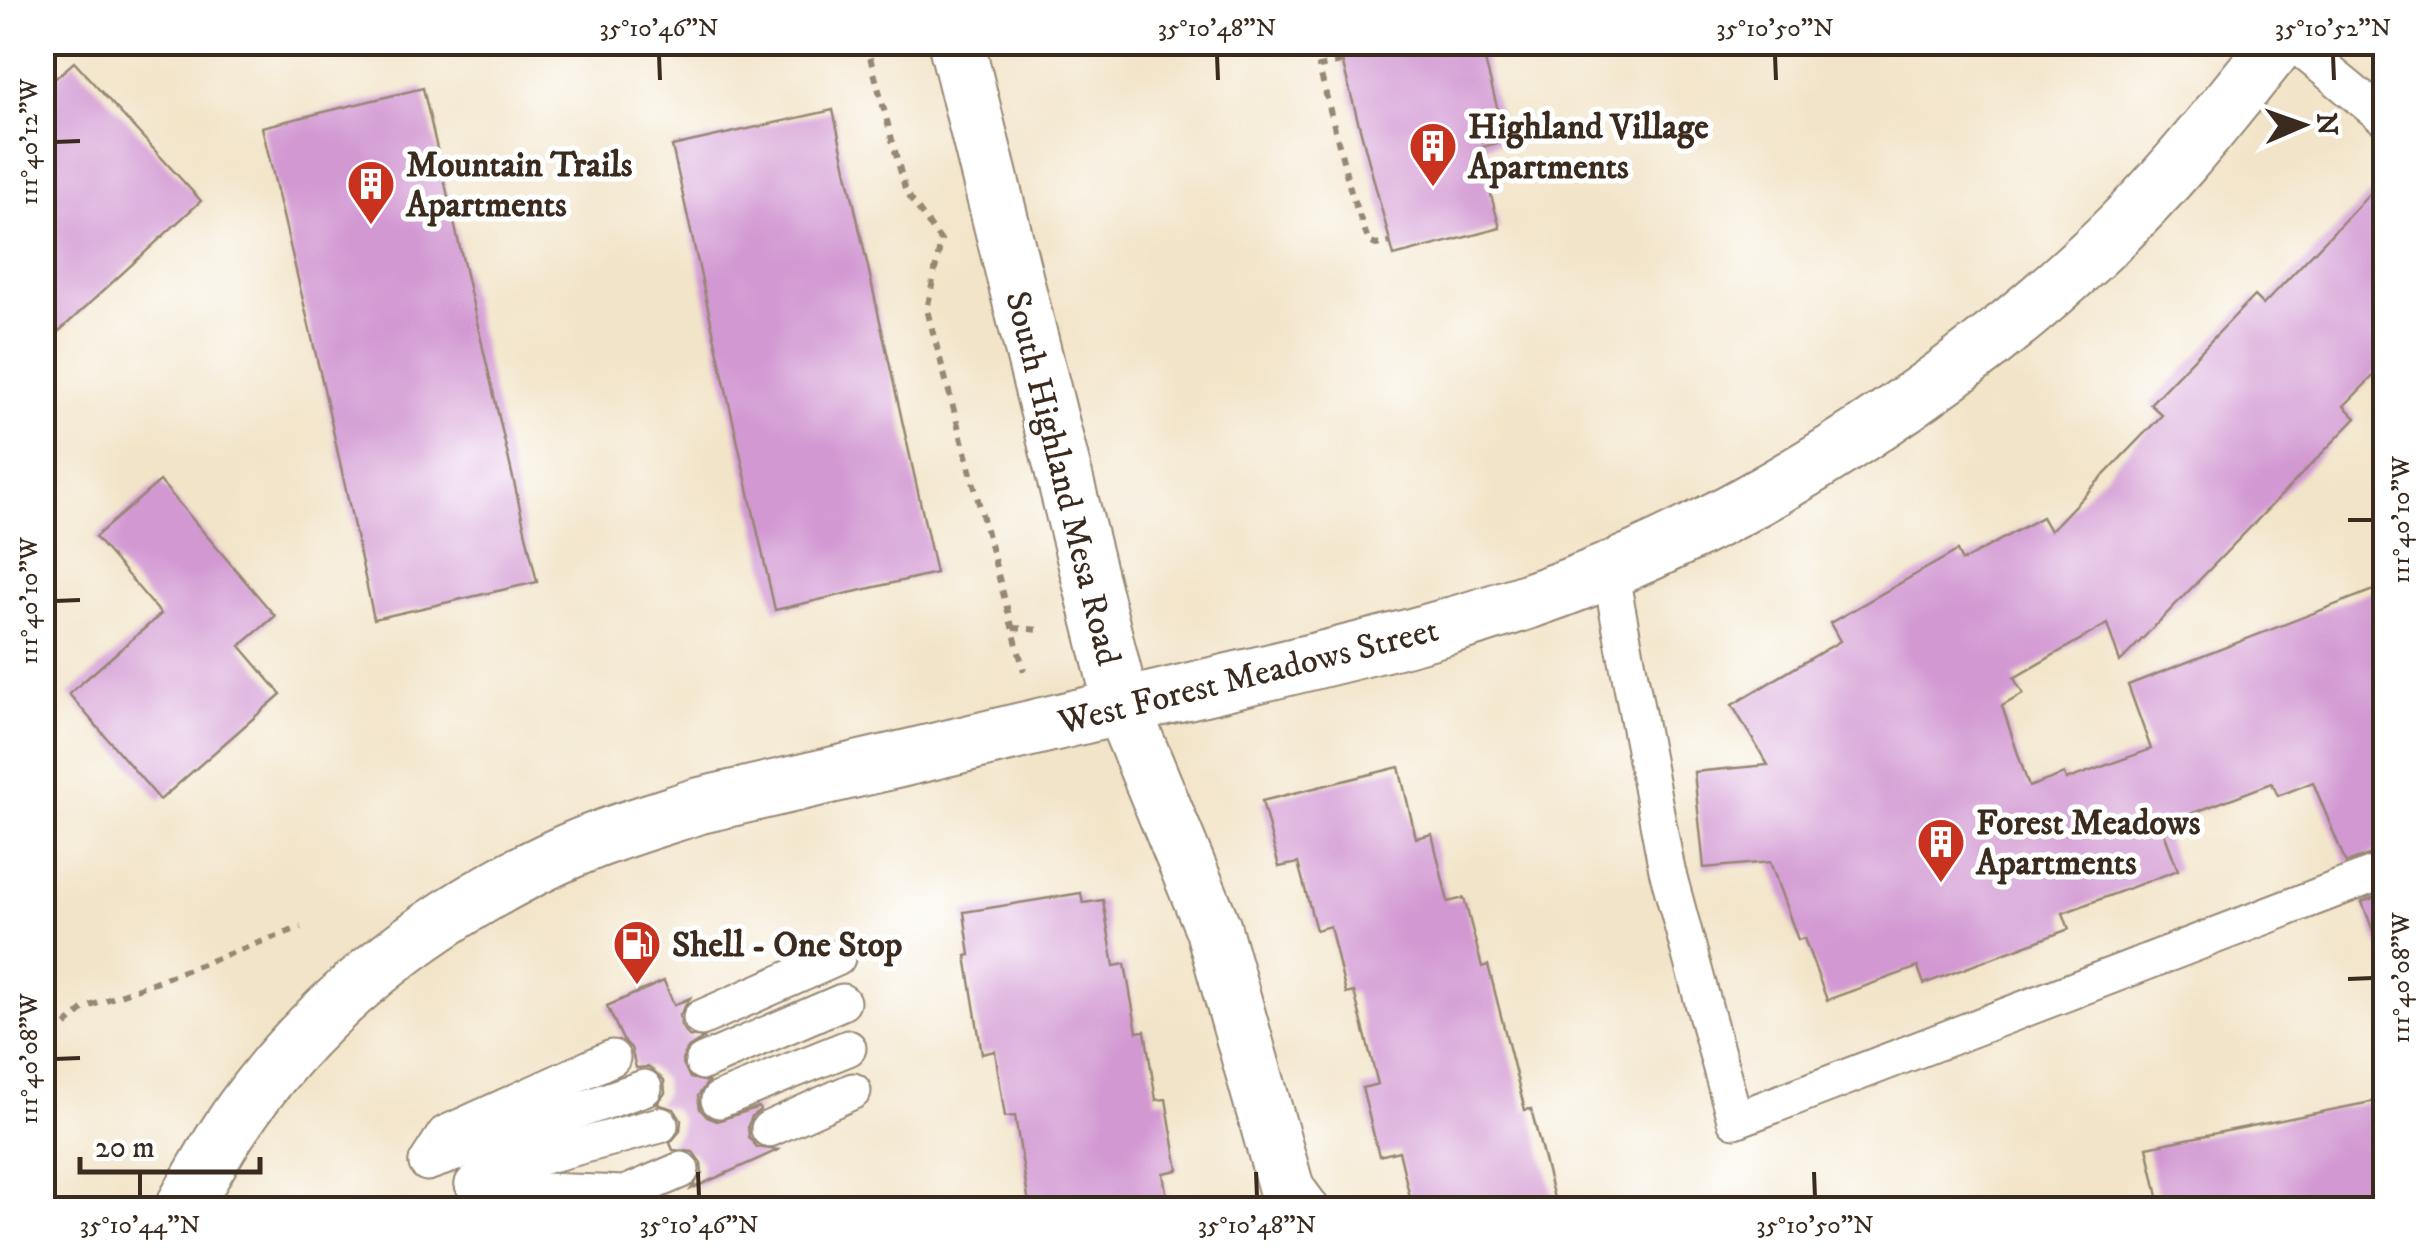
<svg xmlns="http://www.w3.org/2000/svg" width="2428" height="1252" font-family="'IM FELL DW Pica',serif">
	<rect width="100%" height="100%" fill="#fff"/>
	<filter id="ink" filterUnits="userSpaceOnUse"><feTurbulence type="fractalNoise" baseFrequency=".01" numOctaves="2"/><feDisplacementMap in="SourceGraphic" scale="20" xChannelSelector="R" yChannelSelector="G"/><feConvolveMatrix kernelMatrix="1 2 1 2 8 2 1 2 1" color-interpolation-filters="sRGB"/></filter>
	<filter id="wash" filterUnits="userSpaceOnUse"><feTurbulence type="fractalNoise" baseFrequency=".0048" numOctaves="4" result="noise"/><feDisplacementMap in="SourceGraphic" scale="40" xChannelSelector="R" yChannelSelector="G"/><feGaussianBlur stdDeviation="2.25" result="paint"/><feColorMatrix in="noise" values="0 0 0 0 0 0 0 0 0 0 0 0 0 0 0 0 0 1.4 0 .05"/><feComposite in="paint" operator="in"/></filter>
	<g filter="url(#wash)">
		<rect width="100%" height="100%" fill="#f2e4c8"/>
		<g id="blocks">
			<g fill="#d298d2">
				<path d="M1337,42H1480L1506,141L1478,148L1500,228L1394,256Z"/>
				<path d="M74,62L201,201L42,347V90Z"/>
				<path d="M423,88L537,582L374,619L324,389L262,127Z"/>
				<path d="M833,110L936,573L775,610L672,146Z"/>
				<path d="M2386,177V363L2344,406L2356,418L2120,662L2107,624L2014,678L2023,694L2002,706L2029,787L2064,774L2066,780L2151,749L2128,685L2386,585V849L2346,863L2313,782L2278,796L2272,783L2161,825L2178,870L2063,913L2069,929L1924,984L1918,967L1827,1000L1804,938L1798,940L1770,862L1704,868L1694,772L1768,765L1732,705L1840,641L1830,623L1957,551L1962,561L2042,517L2050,531L2162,415L2150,404L2254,296L2263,305Z"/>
				<path d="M160,481L275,616L240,646L281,694L160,800L69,694L161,614L95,537Z"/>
				<path d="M1399,767L1416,838L1432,834L1448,902L1464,898L1482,967L1488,965L1525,1110L1531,1109L1557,1210H1413L1399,1151L1379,1156L1362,1088L1378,1084L1354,992L1346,994L1330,926L1316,930L1298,863L1279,867L1262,801Z"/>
				<path d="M1081,893L1083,903L1103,900L1114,966L1125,964L1137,1032L1145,1031L1156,1100L1166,1099L1178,1170L1163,1173L1169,1210H1030L1015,1116L1005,1117L995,1051L982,1054L966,956L970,955L964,912Z"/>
				<path d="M2386,893V956H2383L2362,902Z"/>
				<path d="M664,981L674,1005L690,998L680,1015L681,1026L689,1036L704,1038L687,1049L682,1061L690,1078L708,1082L698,1096L700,1109L707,1117L717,1121L759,1107L760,1110L752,1116L748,1126L749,1137L757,1147L778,1150L691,1189L702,1173L701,1163L693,1152L673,1150L670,1143L680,1131L681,1120L674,1109L657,1104L665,1093L664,1080L649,1067L636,1068L631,1048L623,1040L607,1006Z"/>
				<path d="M2386,1099V1210H2161L2147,1147Z"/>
			</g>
		</g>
	</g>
	<g filter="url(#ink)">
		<use href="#blocks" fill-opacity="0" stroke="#968773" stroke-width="2.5"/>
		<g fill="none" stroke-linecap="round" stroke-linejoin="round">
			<g stroke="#968773" stroke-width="39">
				<g id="service">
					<path d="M2292,42L2386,119"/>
					<path d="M1610,571L1667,870L1735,1120L2386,870"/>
					<path d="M701,1018L837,958"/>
					<path d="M703,1062L842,1002"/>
					<path d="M719,1100L848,1048"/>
					<path d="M769,1129L853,1091"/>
					<path d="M427,1162L445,1134L612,1058"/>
					<path d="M427,1163L644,1088"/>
					<path d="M473,1184L516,1190L625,1194L681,1170"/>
					<path d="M473,1184L506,1166L660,1125"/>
				</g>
			</g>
			<g stroke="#968773" stroke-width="59">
				<path id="minor" d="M956,42L1122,707L1213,928L1287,1191L1301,1210"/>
			</g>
			<g stroke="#968773" stroke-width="59">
				<path id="tertiary" d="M182,1210C197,1183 212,1156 229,1130C306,1012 427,918 554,858C600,836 649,822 698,806C869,767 1039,727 1210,686C1345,654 1482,624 1610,570C1777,500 1954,382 2087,259C2159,194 2218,118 2279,42"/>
			</g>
			<g stroke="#968773" stroke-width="6" stroke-dasharray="8 8" stroke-linecap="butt">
				<path d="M866,42L906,192L941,241L927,310L1024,671"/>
				<path d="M1341,62L1319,67L1352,196L1369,242L1376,245L1390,242"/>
				<path d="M1013,628L1042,630"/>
				<path d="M42,1047L85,1008L301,927"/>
			</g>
			<use href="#service" stroke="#fff" stroke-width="35"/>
			<use href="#minor" stroke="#fff" stroke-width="55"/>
			<use href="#tertiary" stroke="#fff" stroke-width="55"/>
		</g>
	</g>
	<path fill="none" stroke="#3b2a1e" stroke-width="4" d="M659,55L660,80M1217,55L1218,80M1775,55L1776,80M2333,55L2334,80M55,142L80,141M2348,520H2373M55,601L80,600M2348,979L2373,978M55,1059L80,1058M140,1172V1197M698,1172L699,1197M1256,1172L1257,1197M1814,1172L1815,1197"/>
	<defs>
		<g id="building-pin" transform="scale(2.5)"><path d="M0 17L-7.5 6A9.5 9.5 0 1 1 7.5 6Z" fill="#c8321e" stroke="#fff"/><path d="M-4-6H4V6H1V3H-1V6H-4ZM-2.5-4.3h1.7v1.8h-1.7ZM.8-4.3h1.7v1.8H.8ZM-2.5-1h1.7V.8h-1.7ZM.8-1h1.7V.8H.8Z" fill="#fff"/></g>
		<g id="fuel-pin" transform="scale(2.5)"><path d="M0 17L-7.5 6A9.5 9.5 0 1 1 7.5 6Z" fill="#c8321e" stroke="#fff"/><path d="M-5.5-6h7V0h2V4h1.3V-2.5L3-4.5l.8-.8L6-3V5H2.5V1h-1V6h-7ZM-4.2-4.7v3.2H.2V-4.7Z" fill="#fff"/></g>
	</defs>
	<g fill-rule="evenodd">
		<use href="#building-pin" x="1433" y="146"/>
		<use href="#building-pin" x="371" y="184"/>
		<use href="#building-pin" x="1941" y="842"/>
		<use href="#fuel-pin" x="637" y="944"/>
	</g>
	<g text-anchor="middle" stroke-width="10" stroke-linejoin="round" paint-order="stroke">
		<g font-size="35" font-weight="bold" fill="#3b2a1e" stroke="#fff" text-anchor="start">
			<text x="1468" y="138">Highland Village<tspan x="1468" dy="40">Apartments</tspan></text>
			<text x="406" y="176">Mountain Trails<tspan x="406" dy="40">Apartments</tspan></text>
			<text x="1976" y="834">Forest Meadows<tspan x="1976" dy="40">Apartments</tspan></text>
			<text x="672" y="956">Shell - One Stop</text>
		</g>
		<g font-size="35" fill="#3b2a1e" stroke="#fff">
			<text transform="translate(1064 478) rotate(76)" y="12">South Highland Mesa Road</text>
			<text transform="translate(1248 675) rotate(-14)" y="12">West Forest Meadows Street</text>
		</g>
	</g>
	<rect width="2428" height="1252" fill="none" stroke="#fff" stroke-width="110"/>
	<g transform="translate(2303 125) rotate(88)" stroke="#ffffff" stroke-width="8" paint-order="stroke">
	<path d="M0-8L18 38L0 25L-18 38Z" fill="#3b2a1e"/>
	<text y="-15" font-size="28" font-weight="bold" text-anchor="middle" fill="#3b2a1e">N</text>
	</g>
	<path d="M80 1157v15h180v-15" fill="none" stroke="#3b2a1e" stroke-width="5"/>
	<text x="95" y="1157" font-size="30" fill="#3b2a1e" stroke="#ffffff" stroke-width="8" paint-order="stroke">20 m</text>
	<rect x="55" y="55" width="2318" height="1142" fill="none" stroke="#3b2a1e" stroke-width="4"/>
	<g font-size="25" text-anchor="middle" fill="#3b2a1e">
		<text x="659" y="36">35°10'46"N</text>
		<text x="1217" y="36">35°10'48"N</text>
		<text x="1775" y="36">35°10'50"N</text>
		<text x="2333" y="36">35°10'52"N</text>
		<text transform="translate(28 142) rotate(-90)" y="9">111°40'12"W</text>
		<text transform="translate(2400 520) rotate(-90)" y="9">111°40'10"W</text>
		<text transform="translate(28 601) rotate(-90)" y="9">111°40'10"W</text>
		<text transform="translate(2400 978) rotate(-90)" y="9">111°40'08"W</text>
		<text transform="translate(28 1059) rotate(-90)" y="9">111°40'08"W</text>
		<text x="140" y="1233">35°10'44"N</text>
		<text x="699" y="1233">35°10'46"N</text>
		<text x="1257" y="1233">35°10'48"N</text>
		<text x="1815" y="1233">35°10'50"N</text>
	</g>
</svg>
